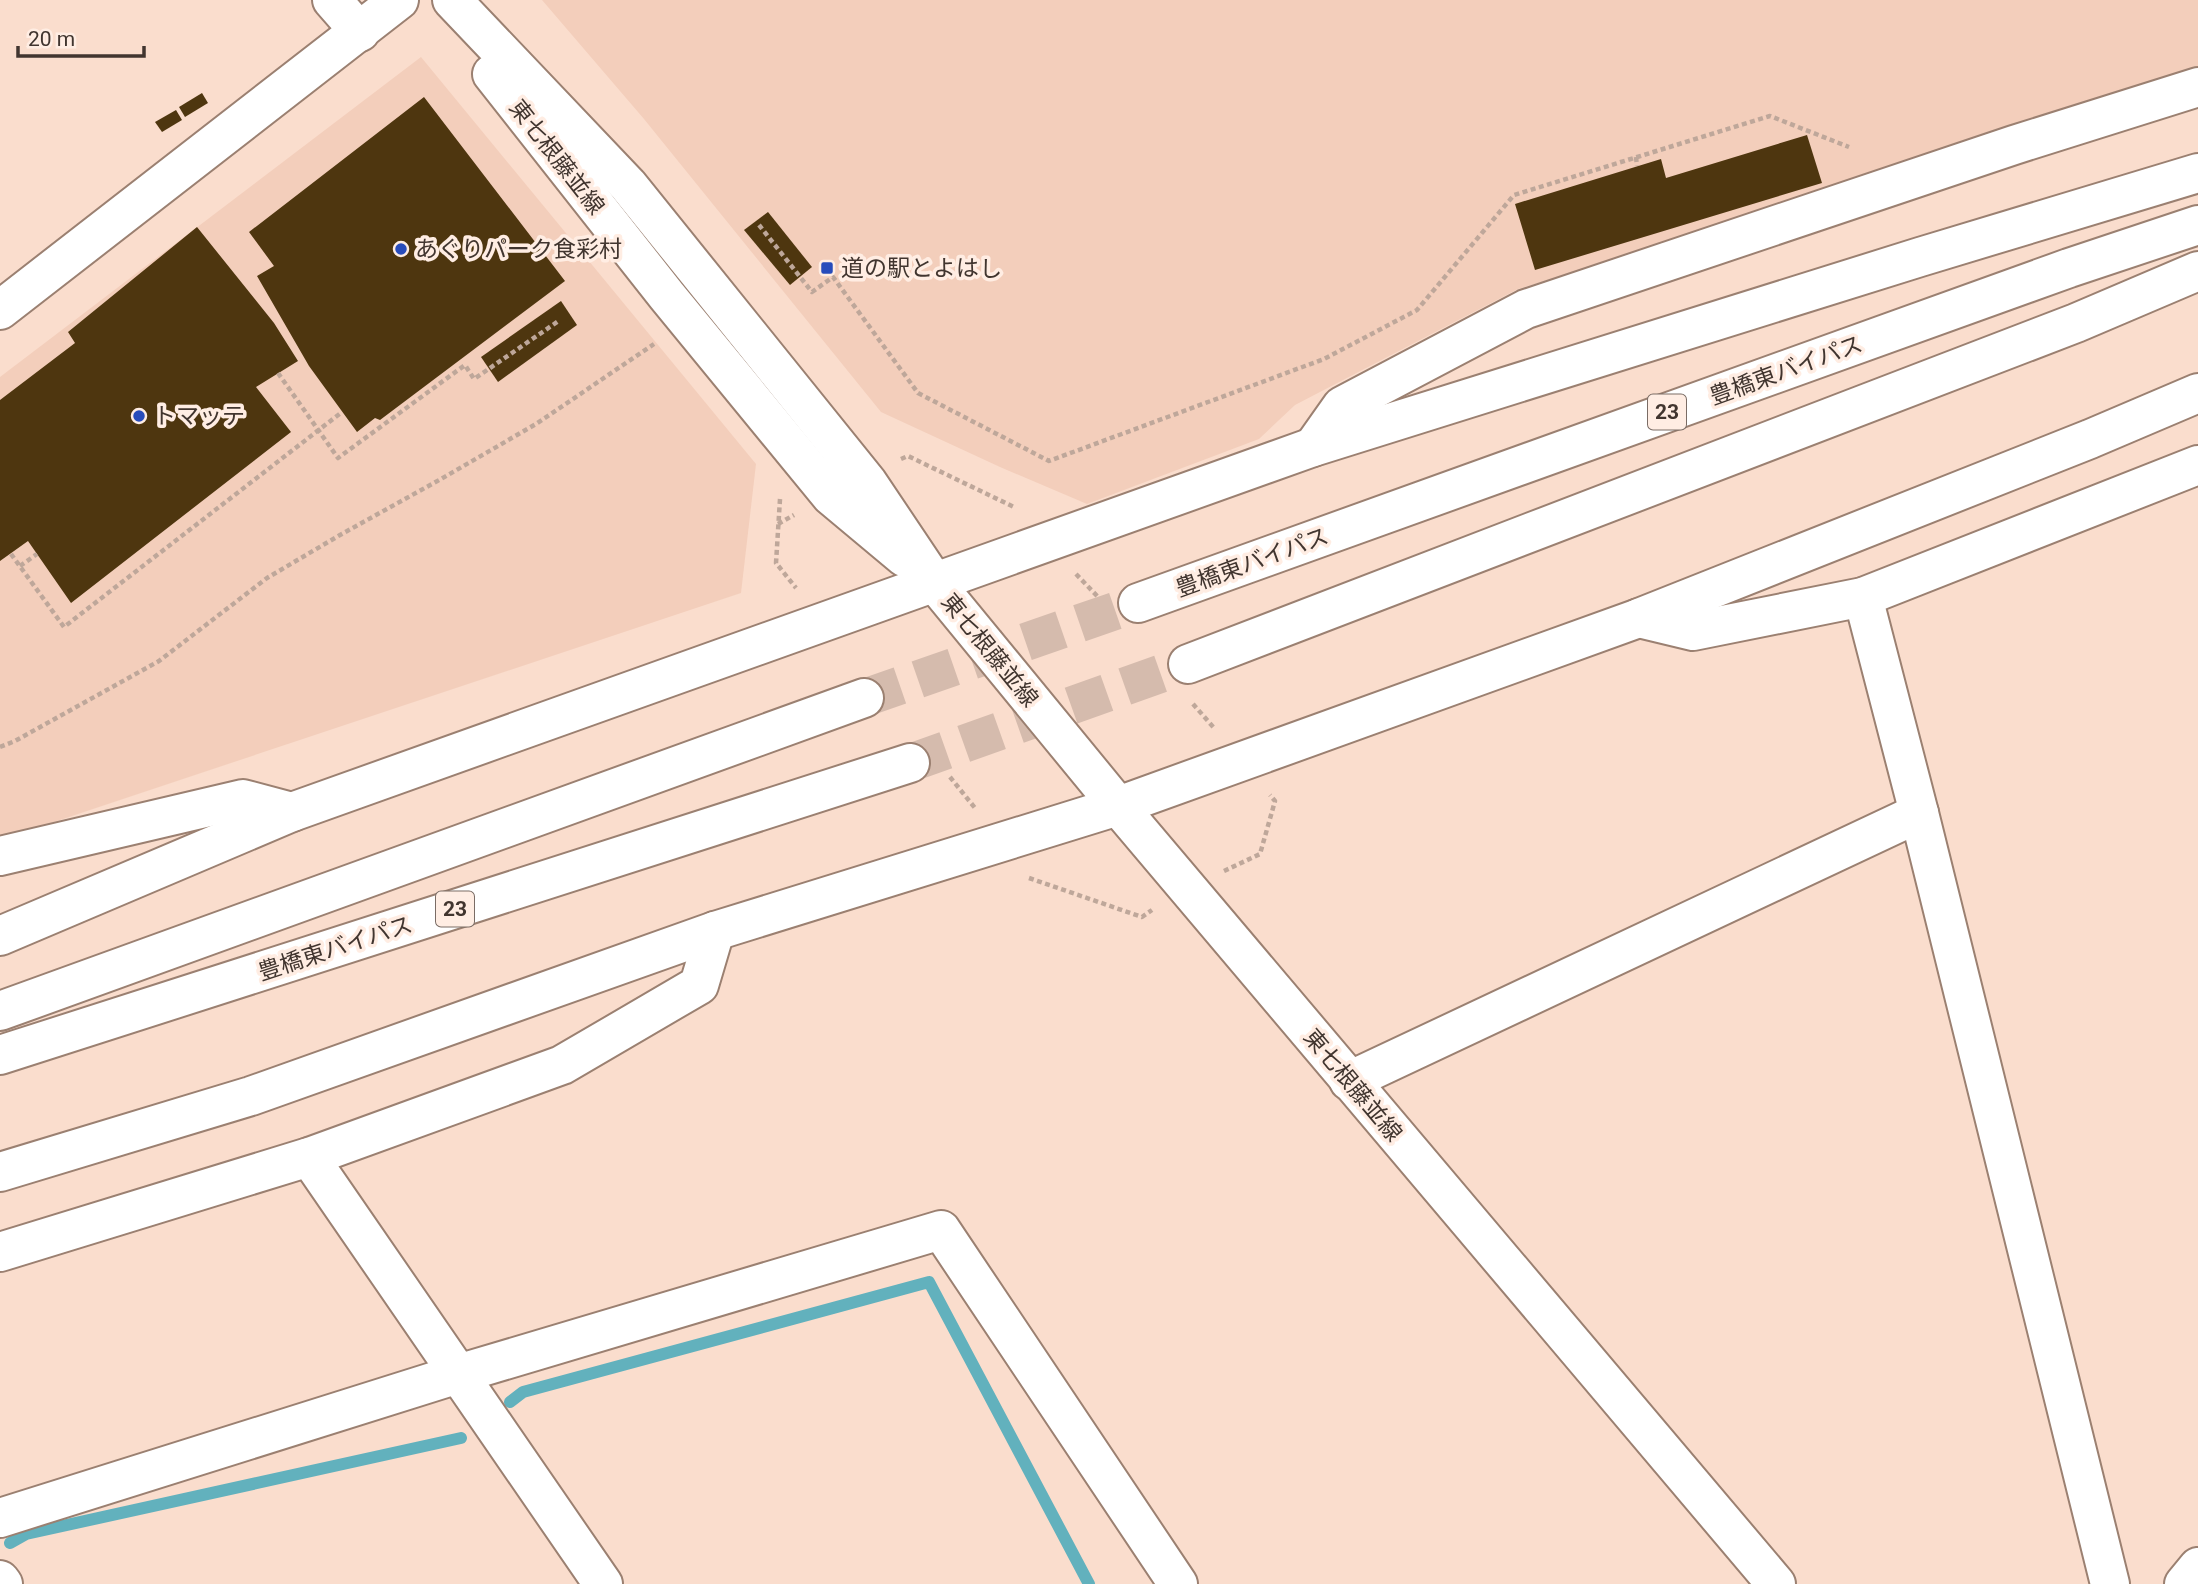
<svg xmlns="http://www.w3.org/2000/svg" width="2198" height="1584" font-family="Roboto,'Noto Sans JP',sans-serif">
	<rect width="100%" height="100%" fill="#faddcd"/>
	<g fill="#f3cebb">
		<path d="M542,0H2198V74L1765,214L1518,289L1295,405L1259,439L1087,504L1000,467L881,412L644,119Z"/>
		<path d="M421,57L756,464L741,593L0,840V377Z"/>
	</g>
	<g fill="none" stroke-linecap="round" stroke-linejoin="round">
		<g stroke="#62b1bd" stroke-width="12">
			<path d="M510,1402L523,1392L929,1282L1089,1584"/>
			<path d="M10,1543L26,1534L461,1438"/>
		</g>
	</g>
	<g fill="#4e360f">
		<path d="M202,93L208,103L185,117L179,107Z"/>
		<path d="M424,97L565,281L380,420L375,418L357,432L309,366L257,276L274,266L249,232Z"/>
		<path d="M176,110L182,120L162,132L155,122Z"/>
		<path d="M1807,135L1822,183L1535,270L1515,204L1661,159L1666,178Z"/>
		<path d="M768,212L812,267L790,285L744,230Z"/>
		<path d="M197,227L274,323L298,361L256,387L291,432L71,603L28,541L0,561V400L75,343L68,332Z"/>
		<path d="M561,301L577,325L498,382L481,357Z"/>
	</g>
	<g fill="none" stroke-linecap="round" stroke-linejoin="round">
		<g stroke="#d5bbad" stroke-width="38" stroke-dasharray="38 19" stroke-linecap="butt">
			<path d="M864,698L1138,603"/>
			<path d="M910,763L1188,664"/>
		</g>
		<g stroke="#9b8071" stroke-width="42">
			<g id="street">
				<path d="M332,0L360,32"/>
				<path d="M0,310L399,0"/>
				<path d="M1313,447L1342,406L1526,309L2014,145L2198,87"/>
				<path d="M1863,597L1919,813L2110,1584"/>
				<path d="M1639,618L1693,631L1863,597L2198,465"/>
				<path d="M0,856L243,799L292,812"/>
				<path d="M1349,1081L1919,813"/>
				<path d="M309,1157L603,1584"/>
				<path d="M0,1252L309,1157L562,1065L699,985L715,931"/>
				<path d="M0,1518L458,1374L941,1230L1178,1584"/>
				<path d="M0,1580L3,1584"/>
				<path d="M2184,1584L2198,1567"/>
			</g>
		</g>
		<g stroke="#9b8071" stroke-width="42">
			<g id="secondary">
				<path d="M452,0L628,185L868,483L935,583L1118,806L1776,1584"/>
				<path d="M492,74L667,296L831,496L904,557"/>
			</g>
		</g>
		<g stroke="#9b8071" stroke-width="42">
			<g id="highway">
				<path d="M1138,603L2069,268L2198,225"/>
				<path d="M1188,664L2076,323L2198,271"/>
				<path d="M0,936L292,812L1313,447L1920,257L2198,173"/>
				<path d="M0,1011L864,698"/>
				<path d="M0,1055L910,763"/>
				<path d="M0,1172L251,1096L715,931L1118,806L1639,618L2090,439L2198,393"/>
			</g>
		</g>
		<g stroke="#bea79a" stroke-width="4.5" stroke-dasharray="5 3.5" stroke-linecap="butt">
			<path d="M1636,157L1637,166"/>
			<path d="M759,225L812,292L833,277L918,393L1049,461L1324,359L1417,310L1514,195L1770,116L1849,147"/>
			<path d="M278,373L338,458L465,365L474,379L560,320"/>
			<path d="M901,459L908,456L1016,508"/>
			<path d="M780,499L776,563L796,588"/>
			<path d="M778,524L794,515"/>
			<path d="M11,554L64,627L342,412"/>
			<path d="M20,566L37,554"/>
			<path d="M1076,574L1099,598"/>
			<path d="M1193,704L1215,729"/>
			<path d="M0,747L15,741L159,661L267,578L340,535L441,479L536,424L654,344"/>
			<path d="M950,777L975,808"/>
			<path d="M1224,871L1260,854L1275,801L1270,795"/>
			<path d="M1029,878L1142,917L1152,910"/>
		</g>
		<use href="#street" stroke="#fff" stroke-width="38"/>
		<use href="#secondary" stroke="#fff" stroke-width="38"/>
		<use href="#highway" stroke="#fff" stroke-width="38"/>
	</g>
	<g fill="#284cbb" stroke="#ffede3" stroke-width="2.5">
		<circle cx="401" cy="249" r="7"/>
		<rect x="820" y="261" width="14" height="14" rx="3.5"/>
		<circle cx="139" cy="416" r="7"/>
	</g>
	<g text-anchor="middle" stroke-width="7" stroke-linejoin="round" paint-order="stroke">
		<g fill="#ffede3" stroke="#7a6c65" stroke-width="2">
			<rect x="1648" y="394.5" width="38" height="35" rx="5"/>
			<rect x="436" y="891.5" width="38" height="35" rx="5"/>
		</g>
		<g font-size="21" font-weight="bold" fill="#41352f">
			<text x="1667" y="419">23</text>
			<text x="455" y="916">23</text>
		</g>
		<g font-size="23" fill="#41352f" stroke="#ffede3">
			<text transform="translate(557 157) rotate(52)" y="8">東七根藤並線</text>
			<text transform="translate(1786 370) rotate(-20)" y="8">豊橋東バイパス</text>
			<text transform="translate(1252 562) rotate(-20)" y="8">豊橋東バイパス</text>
			<text transform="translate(990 650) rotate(51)" y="8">東七根藤並線</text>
			<text transform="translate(335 948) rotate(-18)" y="8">豊橋東バイパス</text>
			<text transform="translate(1353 1085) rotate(50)" y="8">東七根藤並線</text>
		</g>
		<g font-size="23" fill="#41352f" stroke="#ffede3" text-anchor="start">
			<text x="415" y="257">あぐりパーク食彩村</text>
			<text x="841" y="276">道の駅とよはし</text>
			<text x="153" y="424">トマッテ</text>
		</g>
	</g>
	<path d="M18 46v10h126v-10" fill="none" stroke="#41352f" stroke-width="3.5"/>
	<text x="28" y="46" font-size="21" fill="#41352f" stroke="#ffede3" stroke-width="5" paint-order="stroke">20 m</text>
</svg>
